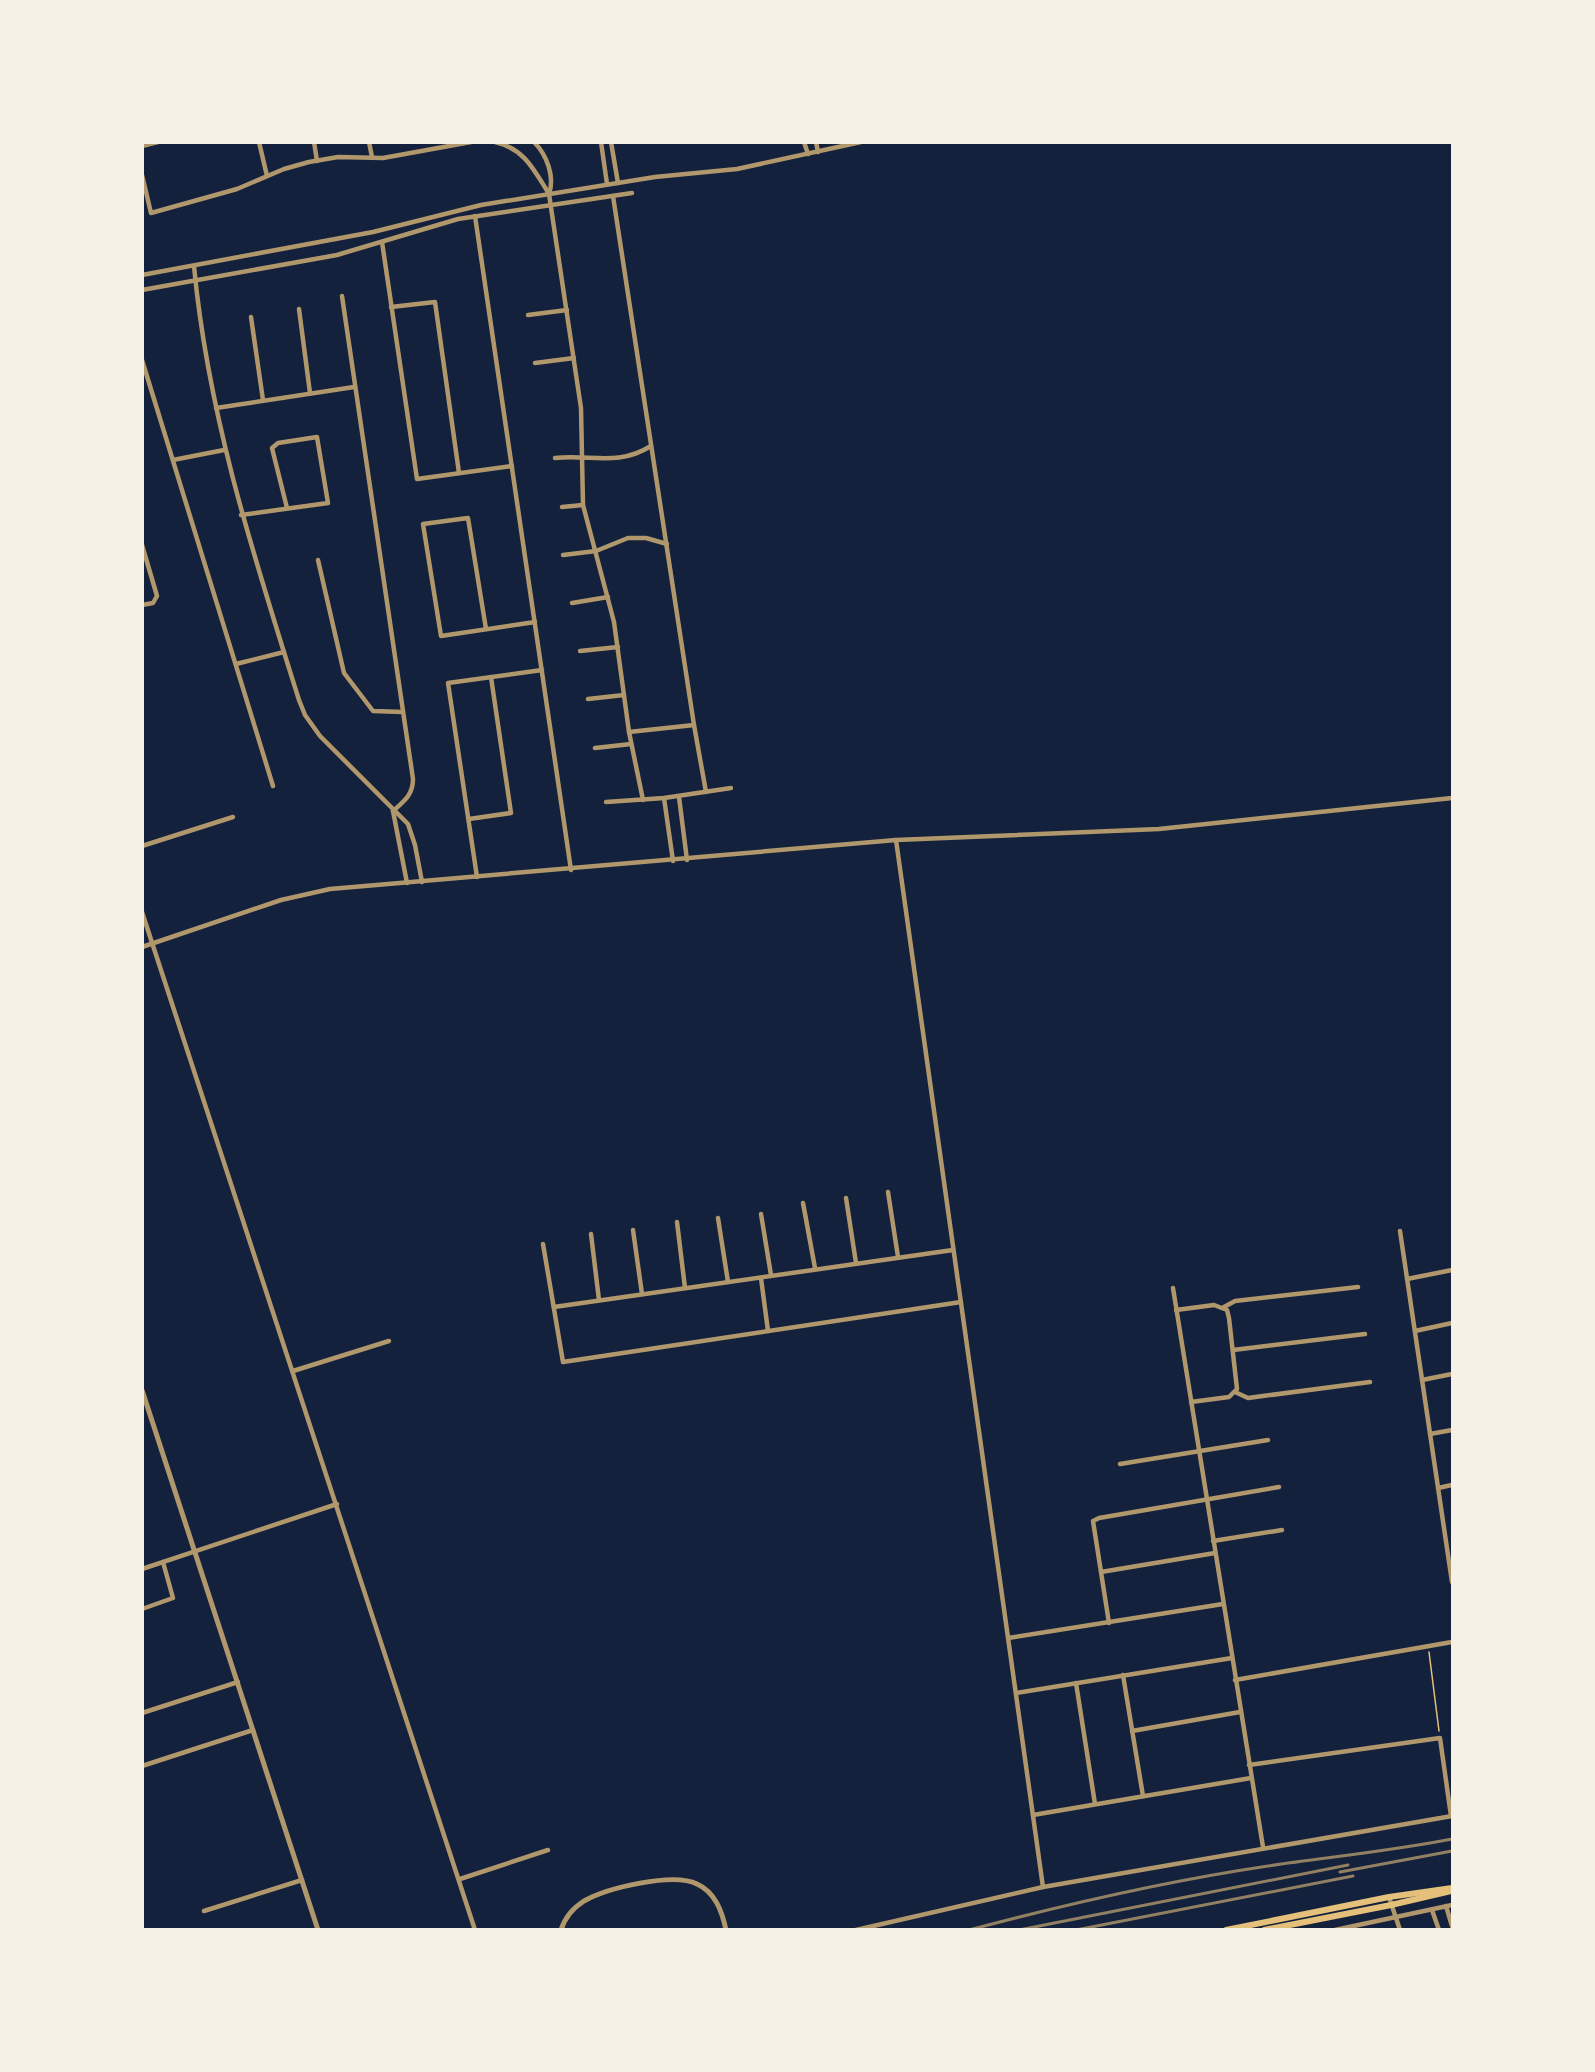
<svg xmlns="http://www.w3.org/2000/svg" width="1595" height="2072" font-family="'Fira Sans',sans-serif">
	<rect width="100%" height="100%" fill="#14213d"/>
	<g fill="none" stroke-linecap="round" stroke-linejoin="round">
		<path stroke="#e5c07b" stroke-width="1.5" d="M1429,1652L1439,1731"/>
		<g stroke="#b1986c" stroke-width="4.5">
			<path d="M259,142L267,176"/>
			<path d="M314,142L317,161"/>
			<path d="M369,142L372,157"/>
			<path d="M495,142C525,149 534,170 549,194L581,408L583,505L614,622L629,732L643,800"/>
			<path d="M534,142C547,155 555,177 549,194"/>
			<path d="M601,142L607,184"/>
			<path d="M611,142L618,183"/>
			<path d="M804,142L808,154"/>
			<path d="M816,142L818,152"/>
			<path d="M142,146L158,142"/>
			<path d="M142,175L151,213L237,189L284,169L309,162L338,157L383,158L471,142"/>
			<path d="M613,196L694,725L706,792"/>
			<path d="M475,216L571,870"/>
			<path d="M382,242L417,479L512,466"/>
			<path d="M194,266C208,416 254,557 299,700L305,715L320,736L408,824L415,845L422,882"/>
			<path d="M142,275L373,232L481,205L655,177L737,169L861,142"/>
			<path d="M142,290L337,255L458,219L632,193"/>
			<path d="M342,296L413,779C413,795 404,801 393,811"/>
			<path d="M391,307L435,302L459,473"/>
			<path d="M299,309L310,393"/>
			<path d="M528,315L567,310"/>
			<path d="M251,317L263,400"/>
			<path d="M142,360L273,786"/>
			<path d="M535,363L574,358"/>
			<path d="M216,408L354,387"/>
			<path d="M555,458C591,454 617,467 651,446"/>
			<path d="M173,460L224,450"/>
			<path d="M562,507L583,505"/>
			<path d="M241,515L328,503L317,437L278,443L272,448L287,508"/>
			<path d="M142,545L157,596L153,603L142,605"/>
			<path d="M563,555L596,551L628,538H646L667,544"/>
			<path d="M318,560L344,673L373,711L403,712"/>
			<path d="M572,603L608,597"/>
			<path d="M486,629L468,518L423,524L441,636L535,622"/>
			<path d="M580,651L618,647"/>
			<path d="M236,664L284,652"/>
			<path d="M588,699L624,695"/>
			<path d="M629,732L694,725"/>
			<path d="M595,748L631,744"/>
			<path d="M679,797L687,860"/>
			<path d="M664,798L673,861"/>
			<path d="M606,802L664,798L731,788"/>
			<path d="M393,811L407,883"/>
			<path d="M469,819L511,813L491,677"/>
			<path d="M896,840L1043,1887"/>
			<path d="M142,846L233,817"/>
			<path d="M477,877L448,683L542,670"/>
			<path d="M142,912L475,1930"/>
			<path d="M142,947L281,900L330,889L896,840L1159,829L1452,798"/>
			<path d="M888,1192L898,1257"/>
			<path d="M846,1198L856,1263"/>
			<path d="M803,1203L815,1268"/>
			<path d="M761,1214L771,1275"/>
			<path d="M718,1218L728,1282"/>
			<path d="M677,1222L685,1288"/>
			<path d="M633,1230L642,1294"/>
			<path d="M1400,1231L1452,1582"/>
			<path d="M591,1234L599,1300"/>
			<path d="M543,1244L563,1362L961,1302"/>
			<path d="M761,1278L768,1331"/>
			<path d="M1407,1279L1452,1270"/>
			<path d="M1173,1288L1263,1847"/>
			<path d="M554,1307L953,1250"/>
			<path d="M1224,1307L1235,1301L1358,1287"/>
			<path d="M1176,1310L1214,1305L1227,1310L1229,1318L1237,1389L1229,1397L1191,1402"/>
			<path d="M1415,1331L1452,1323"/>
			<path d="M1233,1350L1365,1334"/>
			<path d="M293,1371L389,1341"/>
			<path d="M1422,1380L1452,1374"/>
			<path d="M1235,1392L1248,1398L1370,1382"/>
			<path d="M1430,1434L1452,1430"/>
			<path d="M1120,1464L1268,1440"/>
			<path d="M1438,1488L1452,1485"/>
			<path d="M1213,1541L1282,1530"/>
			<path d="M142,1569L337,1504"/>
			<path d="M1101,1572L1215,1553"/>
			<path d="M142,1609L173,1598L163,1562"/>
			<path d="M1109,1623L1093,1521L1099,1518L1279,1487"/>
			<path d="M1008,1638L1223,1604"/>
			<path d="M1123,1675L1143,1796"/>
			<path d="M1235,1680L1452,1642"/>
			<path d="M1076,1683L1095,1804"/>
			<path d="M1016,1693L1232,1658"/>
			<path d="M142,1713L238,1682"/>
			<path d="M1132,1731L1240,1712"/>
			<path d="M1249,1765L1440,1738L1451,1816"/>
			<path d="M142,1766L253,1730"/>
			<path d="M1033,1815L1251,1778"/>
			<path d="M460,1879L548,1850"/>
			<path d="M1389,1897L1400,1930"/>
			<path d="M1446,1906L1452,1926"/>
			<path d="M1432,1910L1439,1930"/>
			<path d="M204,1911L302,1880"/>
			<path d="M856,1930L1043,1887L1452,1816"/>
			<path d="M1335,1930L1452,1905"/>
		</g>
		<g stroke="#b1986c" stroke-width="5">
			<path d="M142,1390L318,1930"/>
			<path d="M561,1930C565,1917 573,1908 584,1901C607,1888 673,1872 697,1884C715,1892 722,1911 726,1930"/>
		</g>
		<g stroke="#e5c07b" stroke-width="6">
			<path d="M1226,1930L1389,1897L1452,1888"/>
			<path d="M1264,1930L1391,1905L1451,1891"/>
		</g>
		<g stroke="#918062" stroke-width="3">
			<path d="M1340,1872L1452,1851"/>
			<path d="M969,1930C1067,1904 1167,1881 1268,1866C1329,1857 1391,1851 1452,1839"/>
			<path d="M1019,1930L1348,1865"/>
			<path d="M1076,1930L1353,1876"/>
		</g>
	</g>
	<rect width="1595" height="2072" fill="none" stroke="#f6f1e7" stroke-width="288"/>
</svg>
